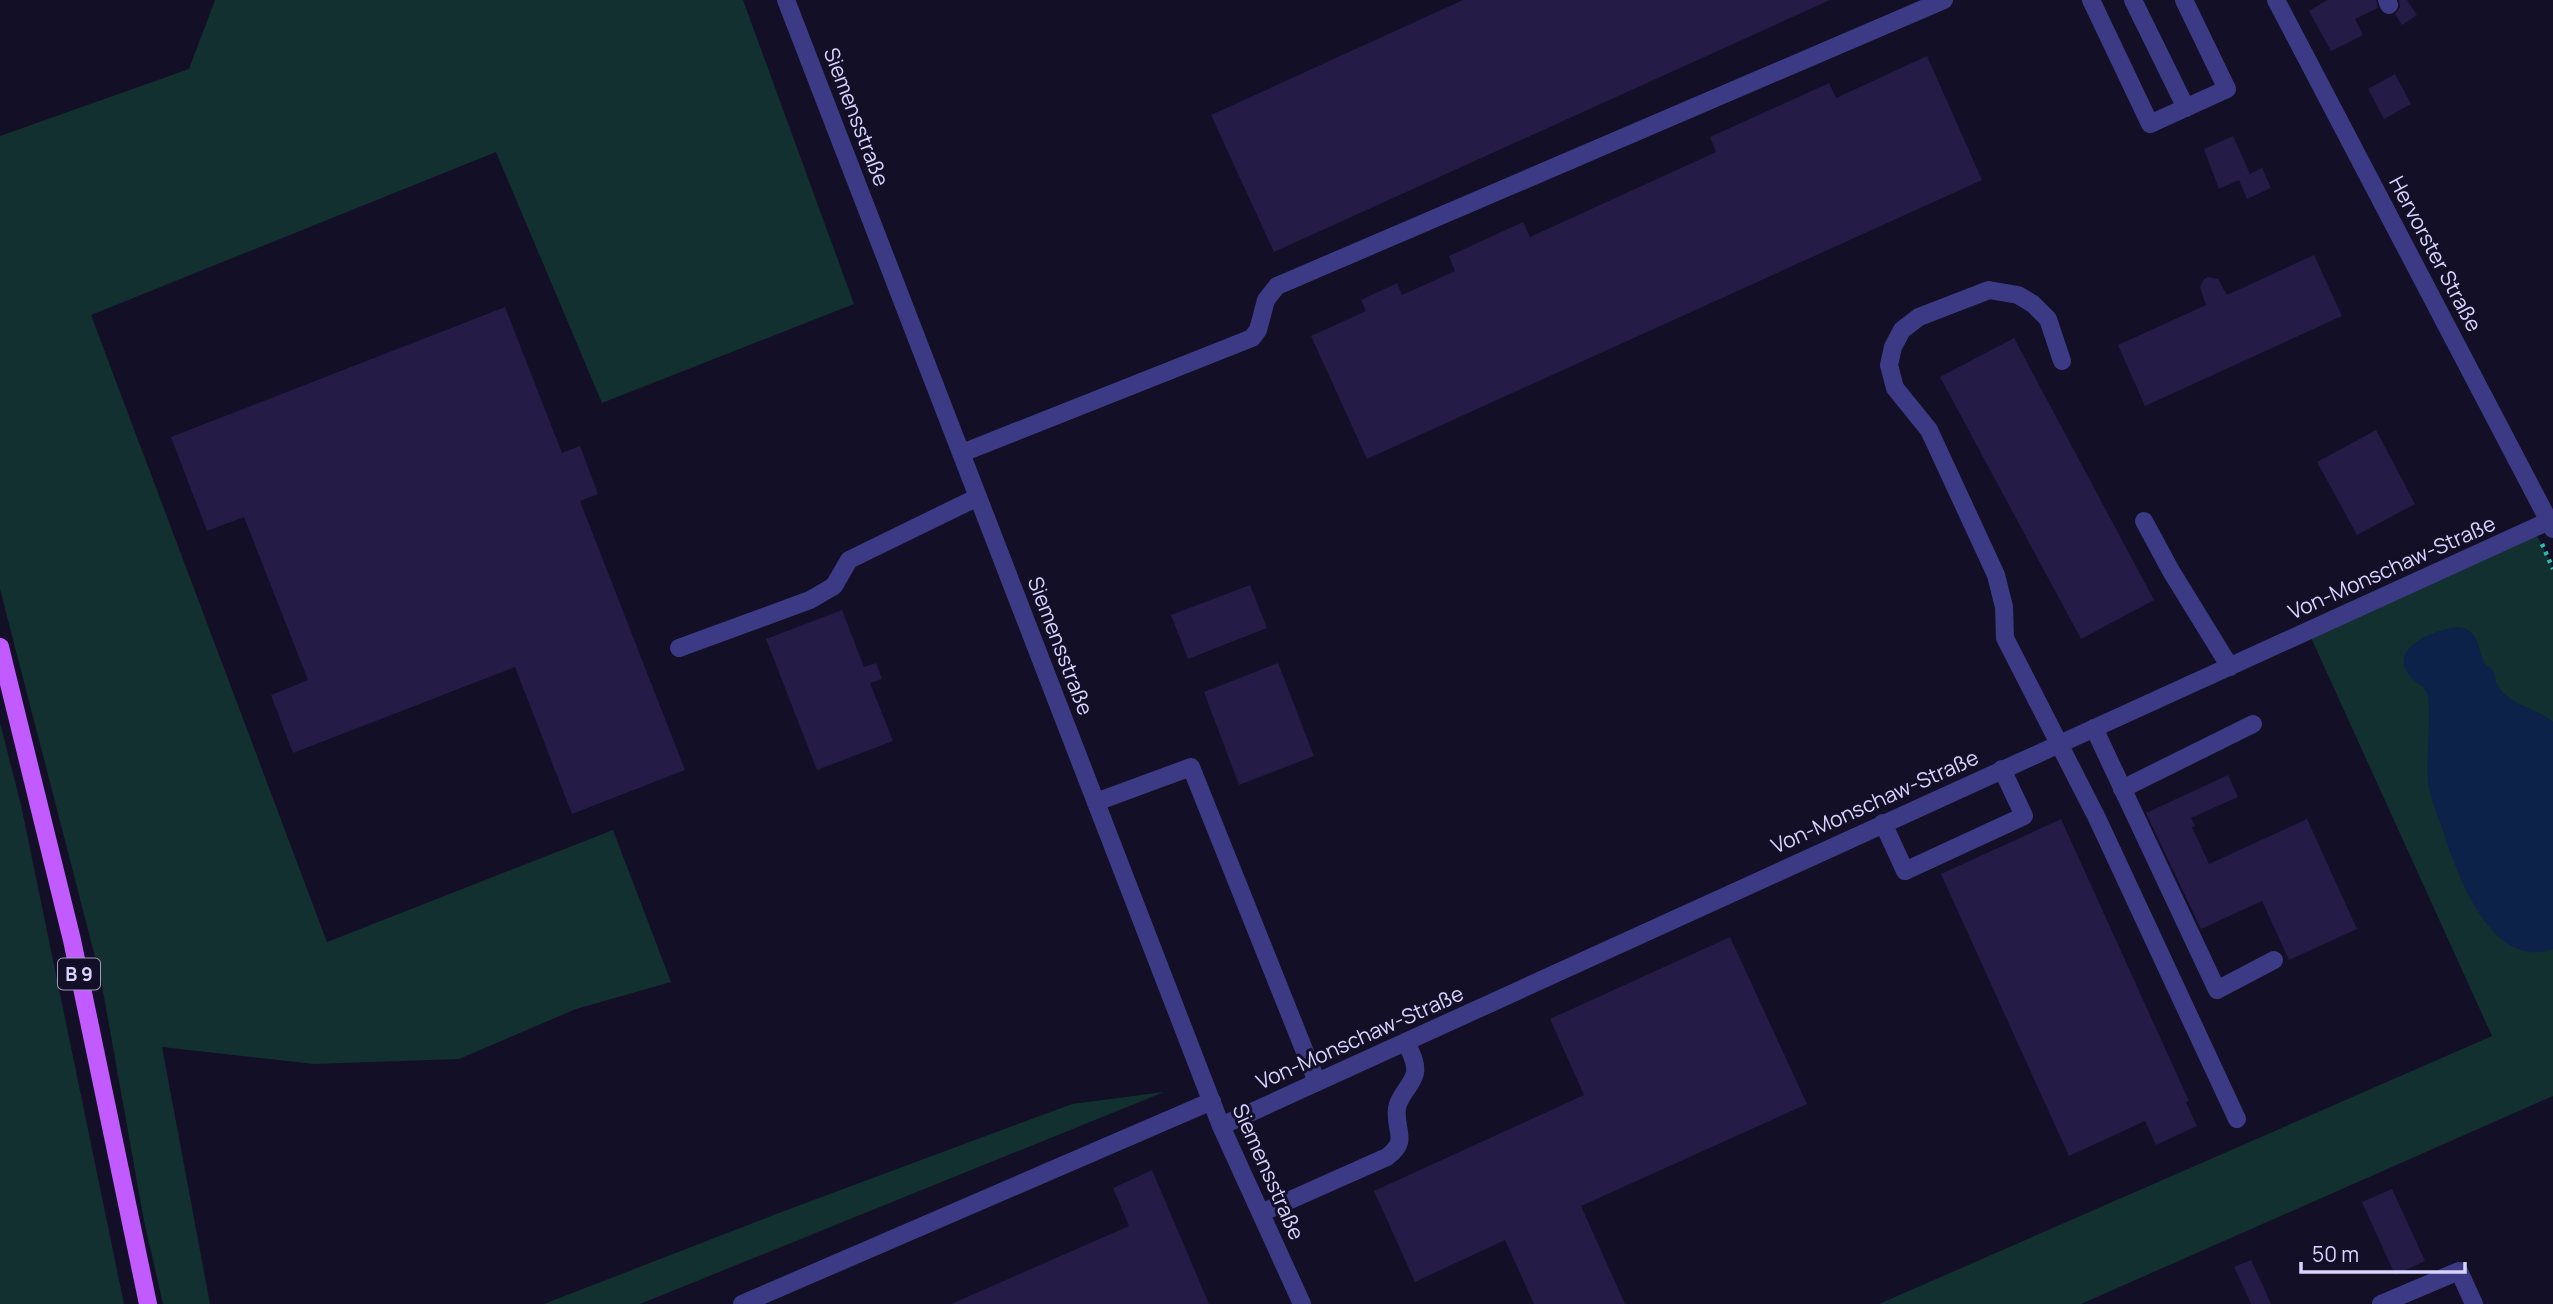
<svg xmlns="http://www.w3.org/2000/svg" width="2553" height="1304" font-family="Manrope,sans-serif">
	<rect width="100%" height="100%" fill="#130f26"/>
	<g fill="#12302f">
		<path d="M215,0H743L854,304L602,403L496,152L91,315L327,942L613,830L671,982L576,1009L459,1059L314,1064L162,1047L210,1304H163L144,1221L101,980L0,589V136L189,69Z"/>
		<path d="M2534,529L2553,568V1096L2081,1304H1879L2492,1036L2308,631Z"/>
		<path d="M0,723L21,805L124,1304H0Z"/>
		<path d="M1164,1092L640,1304H544L784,1211L1072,1104Z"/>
	</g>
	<path fill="#0c2248" d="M2458,627C2481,630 2476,648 2485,663C2489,669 2490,665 2493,671C2495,674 2495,678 2496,682C2507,706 2535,706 2553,722V949C2490,971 2457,873 2442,828C2437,814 2430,797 2428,782C2426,754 2431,725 2428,696C2425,684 2417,685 2410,676C2386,647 2437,629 2458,627Z"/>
	<g fill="#241b47">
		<path d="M1463,0H1830L1274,252L1211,115Z"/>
		<path d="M2327,0H2376L2378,8L2355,19L2363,35L2331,51L2309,11Z"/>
		<path d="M2399,0H2407L2417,15L2402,25L2395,14L2400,7Z"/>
		<path d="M1927,56L1982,180L1367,459L1311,336L1366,311L1361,300L1397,283L1402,295L1455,271L1449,256L1523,222L1530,237L1716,152L1710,137L1829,83L1836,98Z"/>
		<path d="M2395,74L2411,104L2384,119L2368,89Z"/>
		<path d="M2233,136L2250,174L2262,168L2271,188L2247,199L2239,180L2219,189L2204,149Z"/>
		<path d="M2314,255L2342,316L2145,406L2118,345L2206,305L2200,287L2204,279L2208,277L2218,279L2227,295Z"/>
		<path d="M505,307L562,453L580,446L598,494L580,501L685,770L572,814L515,667L293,753L271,695L308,680L244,517L207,531L171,437Z"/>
		<path d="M2014,338L2154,600L2081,639L1940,377Z"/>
		<path d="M2376,430L2415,504L2357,535L2317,462Z"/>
		<path d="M1250,585L1267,628L1188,659L1171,615Z"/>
		<path d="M842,610L864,667L876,663L882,679L870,683L893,741L817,770L766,639Z"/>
		<path d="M1278,663L1314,756L1239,785L1204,692Z"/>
		<path d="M2228,775L2238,797L2191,818L2195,826L2192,827L2209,864L2307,819L2357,929L2289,960L2262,901L2201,929L2146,813Z"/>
		<path d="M2061,819L2189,1101L2186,1102L2197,1126L2156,1145L2145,1121L2069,1156L1941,874Z"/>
		<path d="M1730,937L1807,1104L1581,1206L1625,1304H1534L1505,1240L1415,1282L1374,1191L1584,1095L1550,1019Z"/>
		<path d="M1152,1170L1209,1304H951L1129,1226L1113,1188Z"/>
		<path d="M2392,1189L2425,1261L2395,1275L2362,1202Z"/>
		<path d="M2251,1260L2263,1286L2271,1304H2251L2239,1277L2234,1267Z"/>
	</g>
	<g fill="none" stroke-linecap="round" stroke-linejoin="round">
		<path stroke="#2fb8b0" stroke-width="4.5" stroke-dasharray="3.5 5" stroke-linecap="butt" d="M2542,544L2553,569"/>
		<g stroke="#3d3a85" stroke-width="18">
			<path d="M786,0L1221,1126L1302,1304"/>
			<path d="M2091,0L2150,124L2227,89L2184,0"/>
			<path d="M2133,0L2186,108"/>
			<path d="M2276,0L2553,529"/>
			<path d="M2387,0L2389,5"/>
			<path d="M2062,361L2048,319L2033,304L2018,295L1989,290L1919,317L1902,330L1893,347L1889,365L1895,388L1929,430L1996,575L2004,607L2005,638L2097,818L2237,1119"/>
			<path d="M962,453L1252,338L1258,330L1266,300L1277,286L1944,0"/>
			<path d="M2144,521L2171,571L2230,667"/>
			<path d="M679,648L810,600L834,586L849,560L978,497"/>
			<path d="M2094,728L2217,990L2274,960"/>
			<path d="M2122,789L2253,724"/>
			<path d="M1096,802L1191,767L1317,1082"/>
			<path d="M1883,823L1905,871L2024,816L2002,769"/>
			<path d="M1221,1126L2549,521"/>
			<path d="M1261,1213L1387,1157C1410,1140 1394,1131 1397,1108C1399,1095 1412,1086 1415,1073C1417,1063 1410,1051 1406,1042"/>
			<path d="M742,1304L1212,1101"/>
			<path d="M2381,1304L2459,1271L2474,1304"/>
		</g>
		<path stroke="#c25bff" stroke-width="18" d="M0,647L72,940L148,1304"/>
	</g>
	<g text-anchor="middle" stroke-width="6" stroke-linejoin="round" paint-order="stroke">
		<rect fill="#130f26" stroke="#9e99be" stroke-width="2" x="58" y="958.5" width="42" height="31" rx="5"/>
		<g font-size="19" font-weight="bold" fill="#d9d4ff">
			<text x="79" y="981">B 9</text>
		</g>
		<g font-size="21" fill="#d9d4ff" stroke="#130f26">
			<text transform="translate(856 117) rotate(69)" y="7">Siemensstraße</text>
			<text transform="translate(2435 254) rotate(62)" y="7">Hervorster Straße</text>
			<text transform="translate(2392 568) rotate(-24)" y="7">Von-Monschaw-Straße</text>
			<text transform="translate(1060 646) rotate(69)" y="7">Siemensstraße</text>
			<text transform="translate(1875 802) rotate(-24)" y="7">Von-Monschaw-Straße</text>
			<text transform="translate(1360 1038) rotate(-24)" y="7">Von-Monschaw-Straße</text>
			<text transform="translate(1268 1172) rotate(66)" y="7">Siemensstraße</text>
		</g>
	</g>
	<path d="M2301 1262v10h164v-10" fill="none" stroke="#d9d4ff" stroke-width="3.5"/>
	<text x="2312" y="1262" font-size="21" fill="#d9d4ff" stroke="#130f26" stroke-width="5" paint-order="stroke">50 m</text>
</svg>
